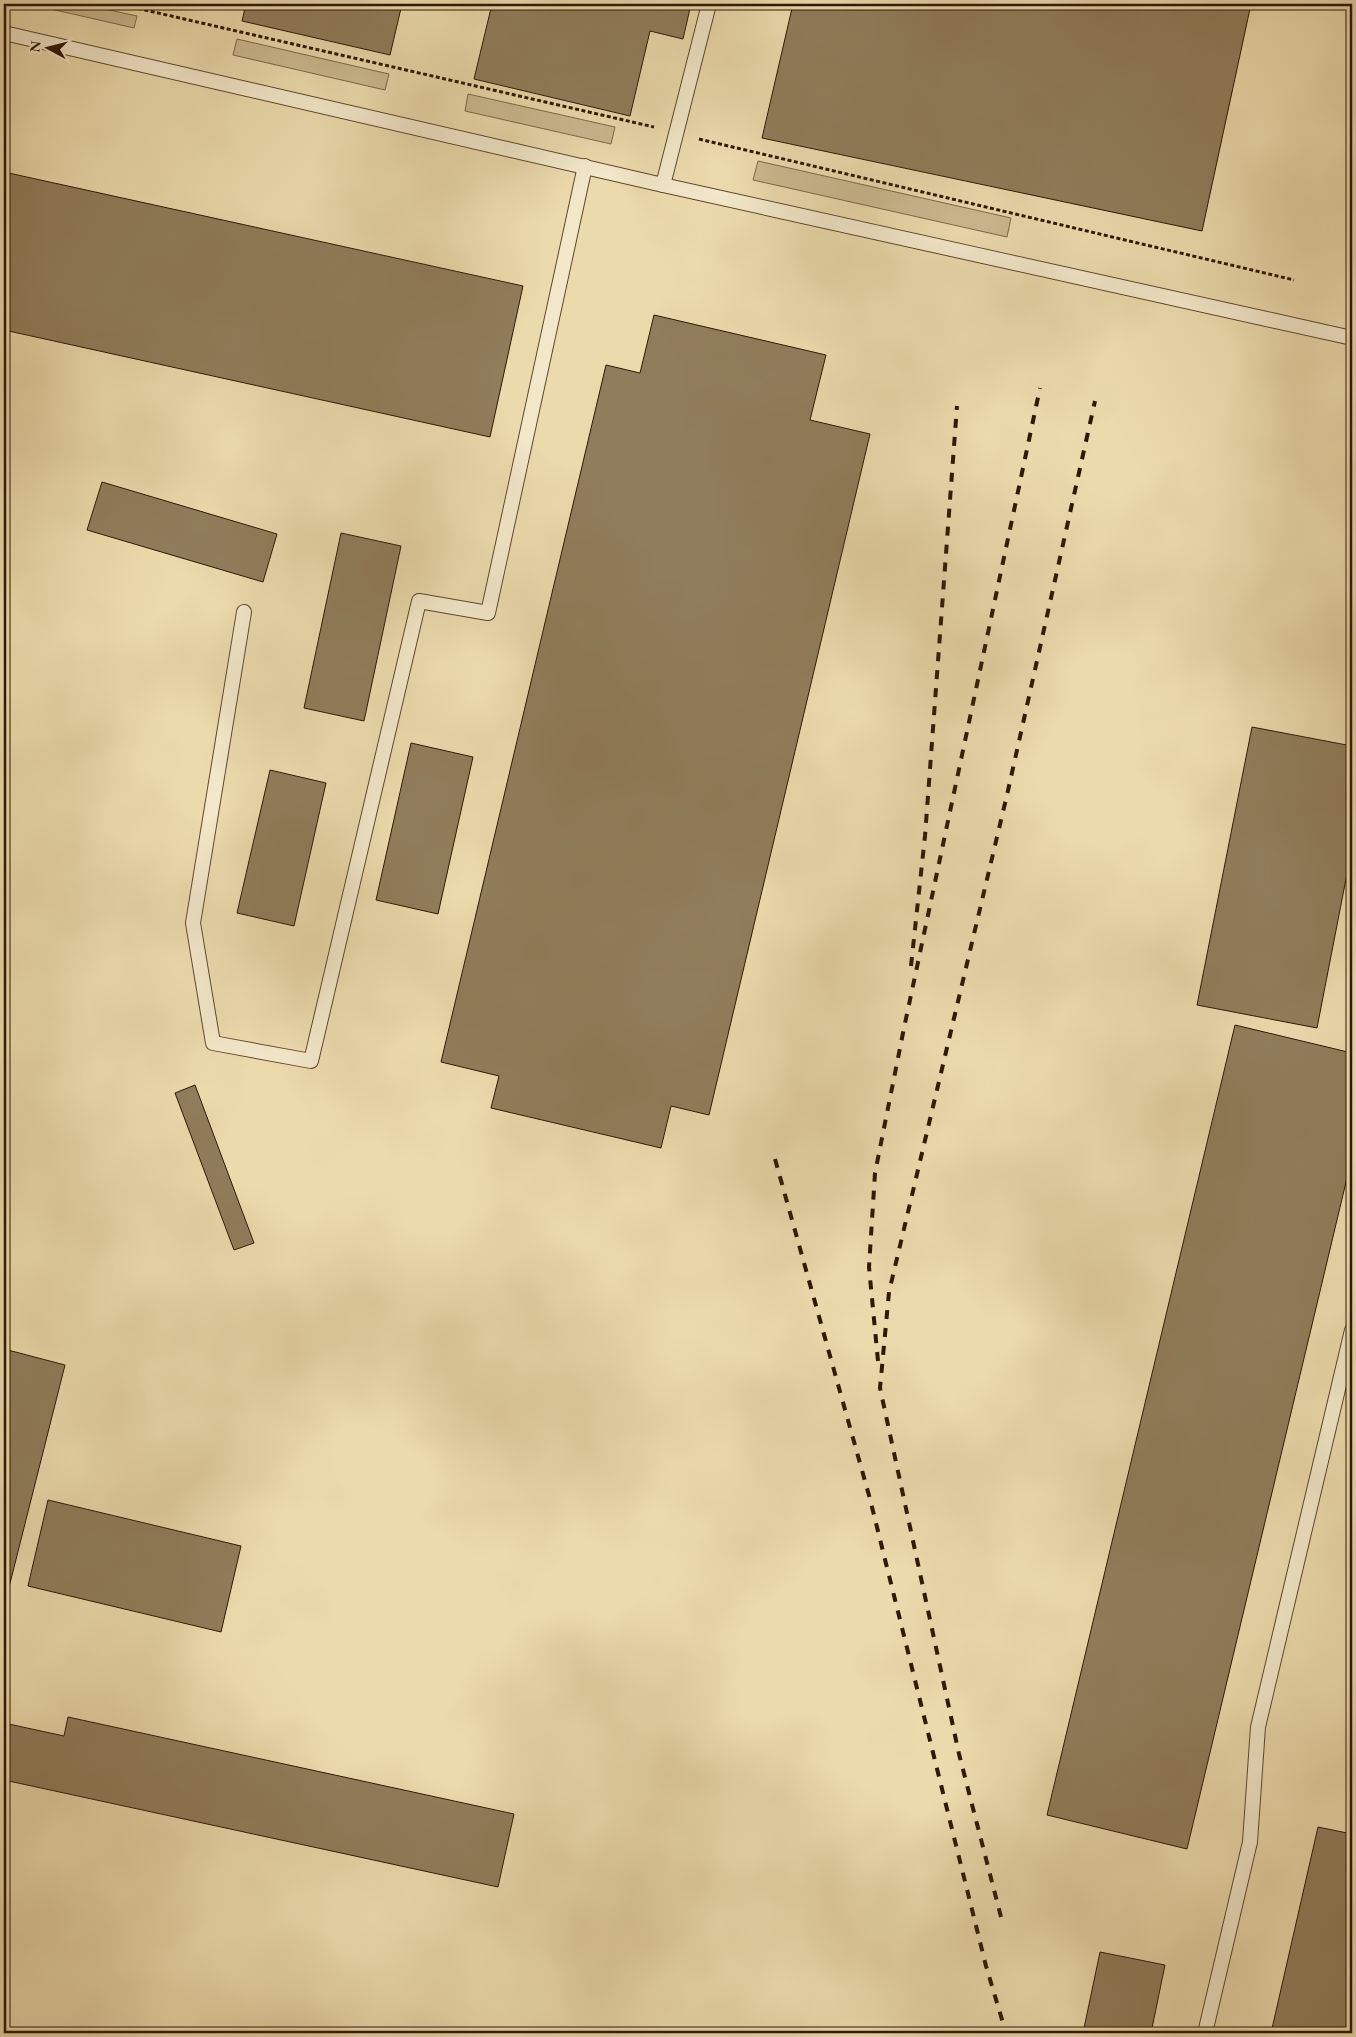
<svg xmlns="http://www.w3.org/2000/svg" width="1356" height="2037" font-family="'EB Garamond',serif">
	<rect width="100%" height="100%" fill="#ebdaac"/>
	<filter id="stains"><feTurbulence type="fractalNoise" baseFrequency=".004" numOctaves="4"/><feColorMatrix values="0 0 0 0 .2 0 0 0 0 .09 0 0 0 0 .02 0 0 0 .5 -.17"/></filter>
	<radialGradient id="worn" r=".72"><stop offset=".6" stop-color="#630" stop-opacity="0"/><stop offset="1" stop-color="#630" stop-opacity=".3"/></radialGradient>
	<g fill="#cbb98f" stroke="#7c6849">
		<path d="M29,4H82L137,16L134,28Z"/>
		<path d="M237,39L389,74L385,90L233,55Z"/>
		<path d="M468,94L615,127L611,144L465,111Z"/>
		<path d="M758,161L1011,218L1007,237L753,180Z"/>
	</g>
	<g fill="#907d5b" stroke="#2d1803">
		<path d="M246,4H402L390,55L242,21Z"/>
		<path d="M492,4H691L683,39L650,31L630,116L474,79Z"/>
		<path d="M793,4H1251L1202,231L762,138Z"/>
		<path d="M4,172L523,286L490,437L4,330Z"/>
		<path d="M654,315L826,355L810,420L870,434L709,1115L671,1106L661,1148L491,1108L499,1076L441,1062L606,365L640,373Z"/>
		<path d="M102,482L277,534L263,582L87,530Z"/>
		<path d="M341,533L401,546L364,721L304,708Z"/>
		<path d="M1252,727L1352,746V848L1317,1028L1197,1005Z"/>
		<path d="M411,743L473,757L438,914L376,900Z"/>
		<path d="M270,770L326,783L294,926L237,913Z"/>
		<path d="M1235,1025L1352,1053V1157L1187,1849L1047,1815Z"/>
		<path d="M195,1085L254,1243L234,1250L175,1093Z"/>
		<path d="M4,1349L65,1365L4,1607Z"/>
		<path d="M48,1500L241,1546L221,1632L28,1586Z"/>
		<path d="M68,1717L514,1814L498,1887L4,1780V1723L64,1736Z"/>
		<path d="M1318,1827L1352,1834V2033H1271Z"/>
		<path d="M1100,1952L1165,1965L1151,2033H1083Z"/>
	</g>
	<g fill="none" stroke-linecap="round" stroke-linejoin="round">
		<g stroke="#5c482d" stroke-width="16">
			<g id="service">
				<path d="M4,33L663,185L1352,338"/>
				<path d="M663,185L709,4"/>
				<path d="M244,612L193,923L213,1043L311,1061L419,601L488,613L585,166"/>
				<path d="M1205,2033L1250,1842L1258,1727L1352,1330"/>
			</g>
		</g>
		<g stroke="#2d1803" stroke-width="3" stroke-dasharray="4 2.5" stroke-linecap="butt">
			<path d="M119,4L654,127"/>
			<path d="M699,139L1294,280"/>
		</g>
		<use href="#service" stroke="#f2e7c9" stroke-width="14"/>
		<g stroke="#2d1803" stroke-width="4" stroke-dasharray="9 9" stroke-linecap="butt">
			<path d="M911,966L925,836L957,406"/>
			<path d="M775,1159L870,1499L986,1966L1006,2033"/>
			<path d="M878,1361L869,1267L875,1173L904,1028L1040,388"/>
			<path d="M1001,1917L959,1754L880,1388L889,1292L1007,795L1095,401"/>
		</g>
	</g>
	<rect width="1356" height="2037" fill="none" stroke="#ebdaac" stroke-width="20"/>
	<rect x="5" y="5" width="1346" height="2027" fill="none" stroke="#2d1803" stroke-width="2.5"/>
	<rect x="10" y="10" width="1336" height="2017" fill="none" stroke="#2d1803"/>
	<g transform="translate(48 48) rotate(277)" stroke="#f2e7c9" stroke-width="4" paint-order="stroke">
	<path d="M0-4L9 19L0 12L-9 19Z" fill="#2d1803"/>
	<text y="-8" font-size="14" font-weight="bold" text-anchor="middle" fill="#2d1803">N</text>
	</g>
	<rect width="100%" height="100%" filter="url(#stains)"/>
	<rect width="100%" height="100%" fill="url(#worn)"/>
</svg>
